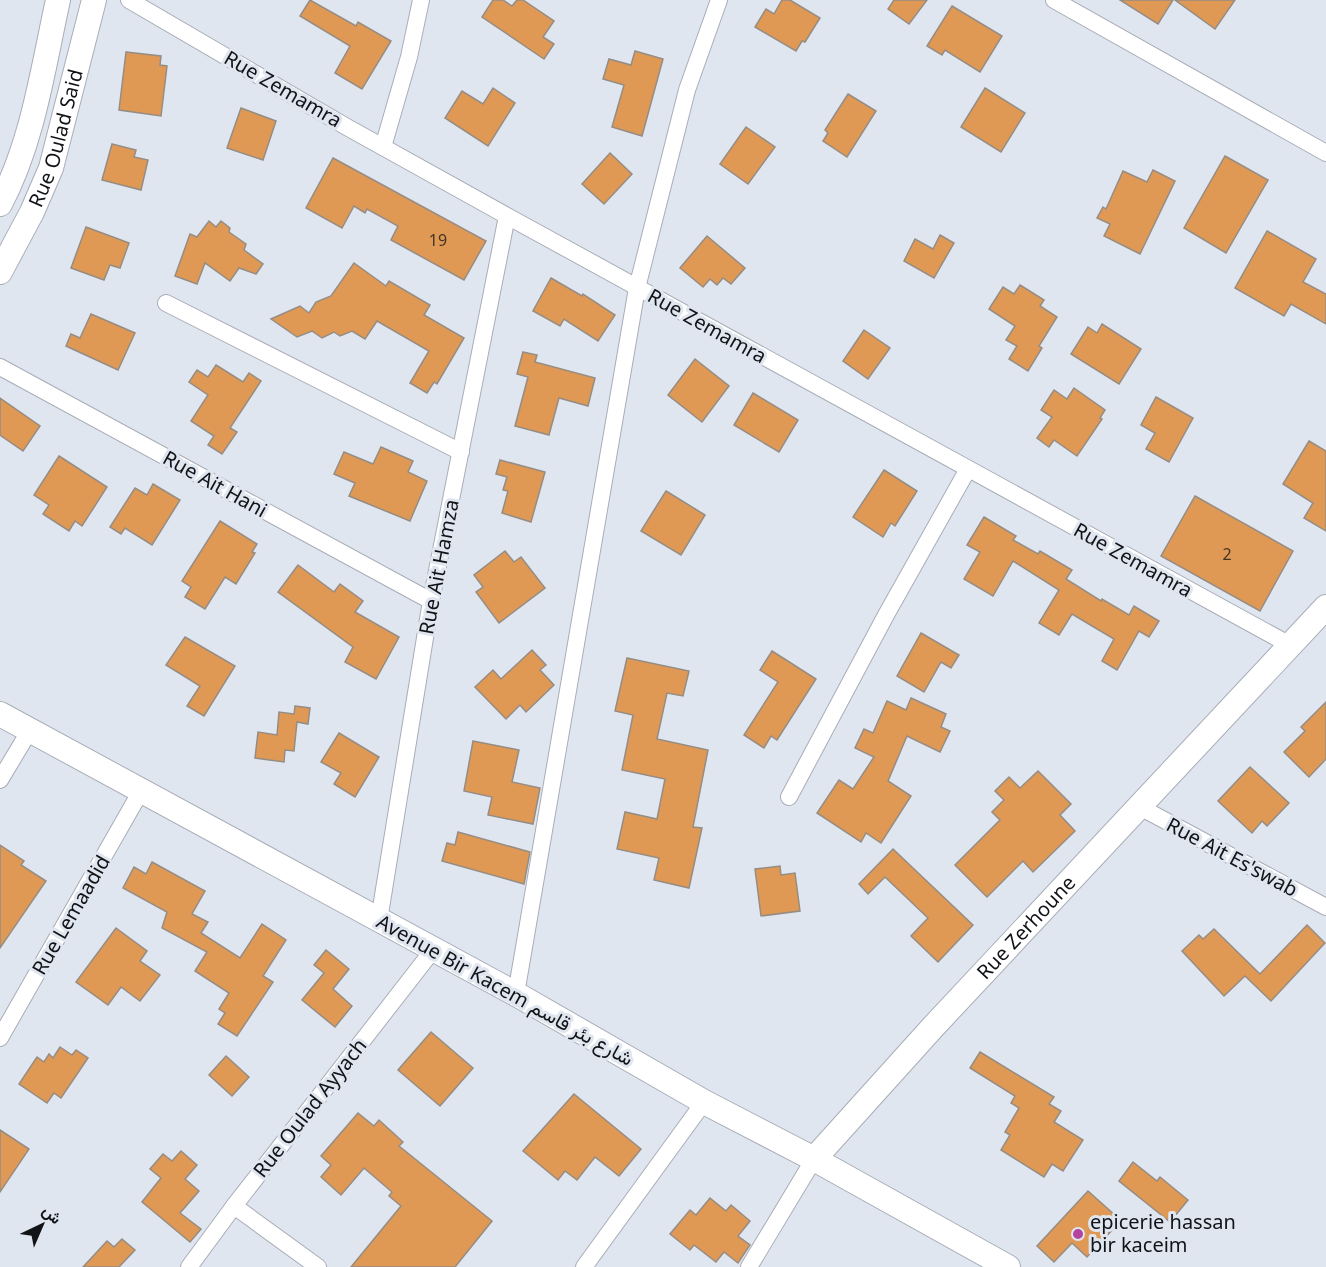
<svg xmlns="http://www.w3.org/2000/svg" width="1326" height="1267" font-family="'Noto Sans',Vazirmatn,sans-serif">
	<rect width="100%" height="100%" fill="#e0e6f0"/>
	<g fill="#df9954" stroke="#958c84" stroke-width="1.5">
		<path d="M310,0L356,26L358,22L391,41L362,89L335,73L350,46L300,16Z"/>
		<path d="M493,0H503L512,6L517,0H523L554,21L543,37L554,44L544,59L482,17Z"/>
		<path d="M782,0H790L820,18L805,42L802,41L796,51L755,27L766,9L774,14Z"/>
		<path d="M894,0H927L909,24L888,9Z"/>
		<path d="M1120,0H1173L1158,24Z"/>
		<path d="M1175,0H1235L1215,29Z"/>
		<path d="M952,6L1002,36L980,72L945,50L942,55L927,46Z"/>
		<path d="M635,51L663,59L642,136L612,127L624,85L603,79L609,59L631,65Z"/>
		<path d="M126,52L161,56L160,65L167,66L161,116L119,110Z"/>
		<path d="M493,88L515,103L488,146L445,118L462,91L483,104Z"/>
		<path d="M985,88L1025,113L1001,152L961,127Z"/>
		<path d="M848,94L876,111L847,157L823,141L828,133L825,130Z"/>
		<path d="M241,108L276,121L263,160L227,148Z"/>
		<path d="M746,127L775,147L748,184L720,164Z"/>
		<path d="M112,144L136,150L134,157L148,160L141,190L102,180Z"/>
		<path d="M610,153L632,174L604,204L582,184Z"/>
		<path d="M1225,156L1268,180L1226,253L1184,228Z"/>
		<path d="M333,158L486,241L464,280L391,240L398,226L367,209L365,213L354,206L342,228L306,208Z"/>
		<path d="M1153,170L1175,181L1140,254L1104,236L1110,224L1097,218L1103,207L1106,209L1123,171L1147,182Z"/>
		<path d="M209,221L216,227L221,221L230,228L229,232L246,244L244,250L263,264L256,274L239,268L230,281L205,263L197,284L175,276L190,234L197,237Z"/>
		<path d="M86,227L129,243L120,268L110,265L104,280L71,268Z"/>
		<path d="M1267,231L1316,259L1303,282L1326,294V324L1291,304L1284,316L1235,288Z"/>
		<path d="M940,235L954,243L934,278L904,261L915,239L933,249Z"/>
		<path d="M707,236L745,268L731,284L723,278L717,285L710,279L703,287L680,268Z"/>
		<path d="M354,263L386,286L389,281L430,305L424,315L464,338L437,384L434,382L427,393L410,383L429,351L377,321L365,339L352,331L340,336L334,332L322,338L312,331L297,337L271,319L300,306L309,313L316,302L331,296Z"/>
		<path d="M551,278L582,296L583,294L615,315L598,341L564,319L560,326L533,311Z"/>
		<path d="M1020,285L1044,300L1040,306L1057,317L1039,346L1042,348L1028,371L1009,359L1017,346L1006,340L1015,326L989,309L1003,287L1014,294Z"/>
		<path d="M91,314L135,333L118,370L66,346L71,334L80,338Z"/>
		<path d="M1102,324L1141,349L1119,384L1071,354L1088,327L1097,333Z"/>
		<path d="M864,330L890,348L868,379L843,361Z"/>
		<path d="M523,352L537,355L535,362L595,378L588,406L559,398L549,435L515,426L528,377L517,374Z"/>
		<path d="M695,359L729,386L702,422L668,395Z"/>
		<path d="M216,365L243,382L249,373L261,381L230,428L237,432L222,454L208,445L214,436L191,421L208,395L189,382L197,370L208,377Z"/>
		<path d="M1074,388L1105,410L1100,418L1102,419L1077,456L1054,440L1049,447L1037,438L1052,417L1041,410L1054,390L1067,399Z"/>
		<path d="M753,393L798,420L779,452L734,425Z"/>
		<path d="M1156,397L1193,418L1169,462L1146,449L1155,433L1141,425Z"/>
		<path d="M0,398L40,426L23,451L0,435Z"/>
		<path d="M1309,441L1326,451V531L1304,518L1313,503L1283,484Z"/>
		<path d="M381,447L413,461L408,472L427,481L410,521L349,496L355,483L334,474L344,452L373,464Z"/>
		<path d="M59,456L107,487L82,526L75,521L69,531L43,514L49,505L34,495Z"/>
		<path d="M500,460L545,472L531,522L502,513L508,491L503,490L507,477L496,474Z"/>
		<path d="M884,470L917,491L895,526L891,523L883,537L853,517Z"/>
		<path d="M153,484L180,500L152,545L125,528L121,534L110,527L135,488L147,495Z"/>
		<path d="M666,491L705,515L681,555L641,531Z"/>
		<path d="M1195,496L1293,551L1260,611L1161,556Z"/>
		<path d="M984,517L1016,536L1013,540L1038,554L1040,551L1072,570L1066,579L1101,601L1102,599L1129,615L1134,606L1159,621L1149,637L1139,631L1117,670L1102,661L1114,639L1072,614L1059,635L1039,623L1059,590L1013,561L993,596L964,579L980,552L967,545Z"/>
		<path d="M220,521L257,544L252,552L255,553L236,584L225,577L205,609L185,597L191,587L182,581Z"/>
		<path d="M505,551L514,562L521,557L545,588L499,623L476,592L483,587L474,575Z"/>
		<path d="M298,565L334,592L340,584L363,601L355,612L399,637L376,679L345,662L353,647L278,592Z"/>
		<path d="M921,633L959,655L951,668L941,662L924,692L897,676Z"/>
		<path d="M185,637L235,666L204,716L187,706L200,686L166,665Z"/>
		<path d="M532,650L546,665L540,670L554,685L526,712L520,705L506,719L475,687L493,670L501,679Z"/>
		<path d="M772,651L816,679L777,740L771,736L764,748L744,735L778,682L760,670Z"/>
		<path d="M627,658L689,671L683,696L667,693L657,739L708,750L693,827L702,828L689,888L654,880L659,858L617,849L625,812L657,819L665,779L622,770L633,715L615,711Z"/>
		<path d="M911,698L946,714L941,727L950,731L940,752L907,736L888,781L911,796L881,843L866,833L861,842L817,813L839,780L853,789L874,757L855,748L864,729L873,733L887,701L906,710Z"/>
		<path d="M1326,702V759L1309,777L1284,752L1305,731L1301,727Z"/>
		<path d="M295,706L310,708L308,724L297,722L294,751L285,750L284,762L255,758L258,732L277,735L279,712L294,714Z"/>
		<path d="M339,733L379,757L355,797L334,784L341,773L321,762Z"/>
		<path d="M473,741L519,750L512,782L540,788L533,824L488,815L492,797L464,791Z"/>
		<path d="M1250,767L1289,803L1267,826L1262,821L1252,833L1218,801Z"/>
		<path d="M1038,771L1071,804L1060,815L1075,831L1033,872L1023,861L987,897L955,865L1000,820L992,812L1004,800L995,791L1009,777L1020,788Z"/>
		<path d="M458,832L530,852L524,884L442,861L447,843L455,845Z"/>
		<path d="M0,845L24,861L21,865L46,881L0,948Z"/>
		<path d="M893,849L973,925L938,962L911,936L928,918L885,877L868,894L859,884Z"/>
		<path d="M152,862L205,891L192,914L208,922L201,933L240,958L262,924L286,940L263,976L273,982L237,1036L218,1024L225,1013L219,1009L229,993L195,971L207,952L162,928L167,912L123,888L134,867L146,874Z"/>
		<path d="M780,866L781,875L795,873L800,911L761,916L755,869Z"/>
		<path d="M1307,925L1325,943L1271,1001L1245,976L1224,996L1182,951L1199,935L1203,939L1214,929L1260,974Z"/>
		<path d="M116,928L147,951L140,961L160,975L140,1001L121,987L108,1005L76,982Z"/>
		<path d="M326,950L349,969L333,989L352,1006L335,1027L302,1000L324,973L314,965Z"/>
		<path d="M431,1032L473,1068L440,1106L398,1070Z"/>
		<path d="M60,1047L72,1055L76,1050L88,1058L61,1098L54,1093L47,1103L19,1084L37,1057L44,1062L49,1054L53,1058Z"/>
		<path d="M980,1052L1054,1097L1049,1104L1061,1111L1054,1122L1083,1140L1063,1171L1052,1164L1044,1177L1001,1150L1010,1135L1005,1132L1019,1108L1011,1103L1015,1096L970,1068Z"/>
		<path d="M226,1056L249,1077L232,1096L209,1075Z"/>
		<path d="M574,1094L641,1149L619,1176L595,1157L577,1180L565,1171L558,1180L523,1151Z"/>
		<path d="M358,1113L374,1126L379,1120L403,1142L399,1146L492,1221L455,1267H351L401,1206L389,1196L392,1192L364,1168L341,1195L321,1177L331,1165L321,1156Z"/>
		<path d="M0,1130L29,1149L0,1192Z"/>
		<path d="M181,1151L197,1165L185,1179L199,1191L180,1213L201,1229L190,1242L142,1202L161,1178L150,1169L163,1154L172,1161Z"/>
		<path d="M1133,1162L1157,1181L1160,1177L1188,1200L1170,1222L1119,1181Z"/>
		<path d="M1088,1191L1116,1216V1226L1087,1257L1072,1243L1054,1262L1037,1246Z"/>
		<path d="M710,1198L726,1211L731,1205L750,1221L738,1236L750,1245L738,1263L724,1252L716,1262L694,1245L690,1250L670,1234L690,1210L696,1215Z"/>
		<path d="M122,1239L135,1250L119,1267H83L107,1241L114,1247Z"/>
	</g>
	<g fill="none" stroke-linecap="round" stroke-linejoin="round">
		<g stroke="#a8adb7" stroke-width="18">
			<g id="street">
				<path d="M129,0L345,126L507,216L1290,645"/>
				<path d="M1054,0L1326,153"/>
				<path d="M383,147L409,57L421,0"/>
				<path d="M166,303L461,452"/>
				<path d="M0,367L431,601"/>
				<path d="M0,780L30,730"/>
				<path d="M789,797L886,615L968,469"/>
				<path d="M1138,806L1326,907"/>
				<path d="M379,920L431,601L507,216"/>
				<path d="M516,994L637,288L687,90L719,0"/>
				<path d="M0,1038L141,791"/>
				<path d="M234,1206L318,1267"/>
				<path d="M189,1267L234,1206L433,950"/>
				<path d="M584,1267L704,1102"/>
				<path d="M749,1267L814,1159"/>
			</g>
		</g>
		<g stroke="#a8adb7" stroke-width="26">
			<g id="secondary">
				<path d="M0,204C33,142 43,68 58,0"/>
				<path id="s1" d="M0,272L32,212L51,168L94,0"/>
				<path d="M0,714L516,994L704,1102L814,1159L1008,1267"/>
				<path id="s2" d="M814,1159L933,1027L1326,607"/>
			</g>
		</g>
		<use href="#street" stroke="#fff" stroke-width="16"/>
		<use href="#secondary" stroke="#fff" stroke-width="24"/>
	</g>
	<circle fill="#b3439f" stroke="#e0e6f0" stroke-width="2" cx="1078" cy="1234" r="6"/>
	<g text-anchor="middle" stroke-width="6" stroke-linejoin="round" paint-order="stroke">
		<g font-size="16" fill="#443426">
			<text x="438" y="246">19</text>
			<text x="1227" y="560">2</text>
		</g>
		<g font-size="20" fill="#111317" stroke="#e0e6f0">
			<text transform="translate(283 89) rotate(30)" y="7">Rue Zemamra</text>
			<text dy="7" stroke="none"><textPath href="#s1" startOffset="146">Rue Oulad Said</textPath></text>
			<text transform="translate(707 326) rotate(29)" y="7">Rue Zemamra</text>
			<text transform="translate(215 484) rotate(29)" y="7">Rue Ait Hani</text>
			<text transform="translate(1133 560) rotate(29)" y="7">Rue Zemamra</text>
			<text transform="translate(439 567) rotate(-79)" y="7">Rue Ait Hamza</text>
			<text transform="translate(1232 857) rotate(28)" y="7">Rue Ait Es'swab</text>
			<text transform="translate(71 915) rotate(-60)" y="7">Rue Lemaadid</text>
			<text dy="7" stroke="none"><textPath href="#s2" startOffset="314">Rue Zerhoune</textPath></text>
			<text transform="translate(505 990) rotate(29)" y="7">Avenue Bir Kacem شارع بئر قاسم</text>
			<text transform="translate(310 1108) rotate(-52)" y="7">Rue Oulad Ayyach</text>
		</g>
		<g font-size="20" fill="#111317" stroke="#e0e6f0" text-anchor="start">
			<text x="1090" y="1229">epicerie hassan<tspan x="1090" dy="23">bir kaceim</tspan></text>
		</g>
	</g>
	<g transform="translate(42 1225) rotate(44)" stroke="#e0e6f0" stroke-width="4.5" paint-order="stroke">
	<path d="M0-4.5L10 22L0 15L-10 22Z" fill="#111317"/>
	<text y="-9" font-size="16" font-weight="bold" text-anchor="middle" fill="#111317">ش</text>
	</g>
</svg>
